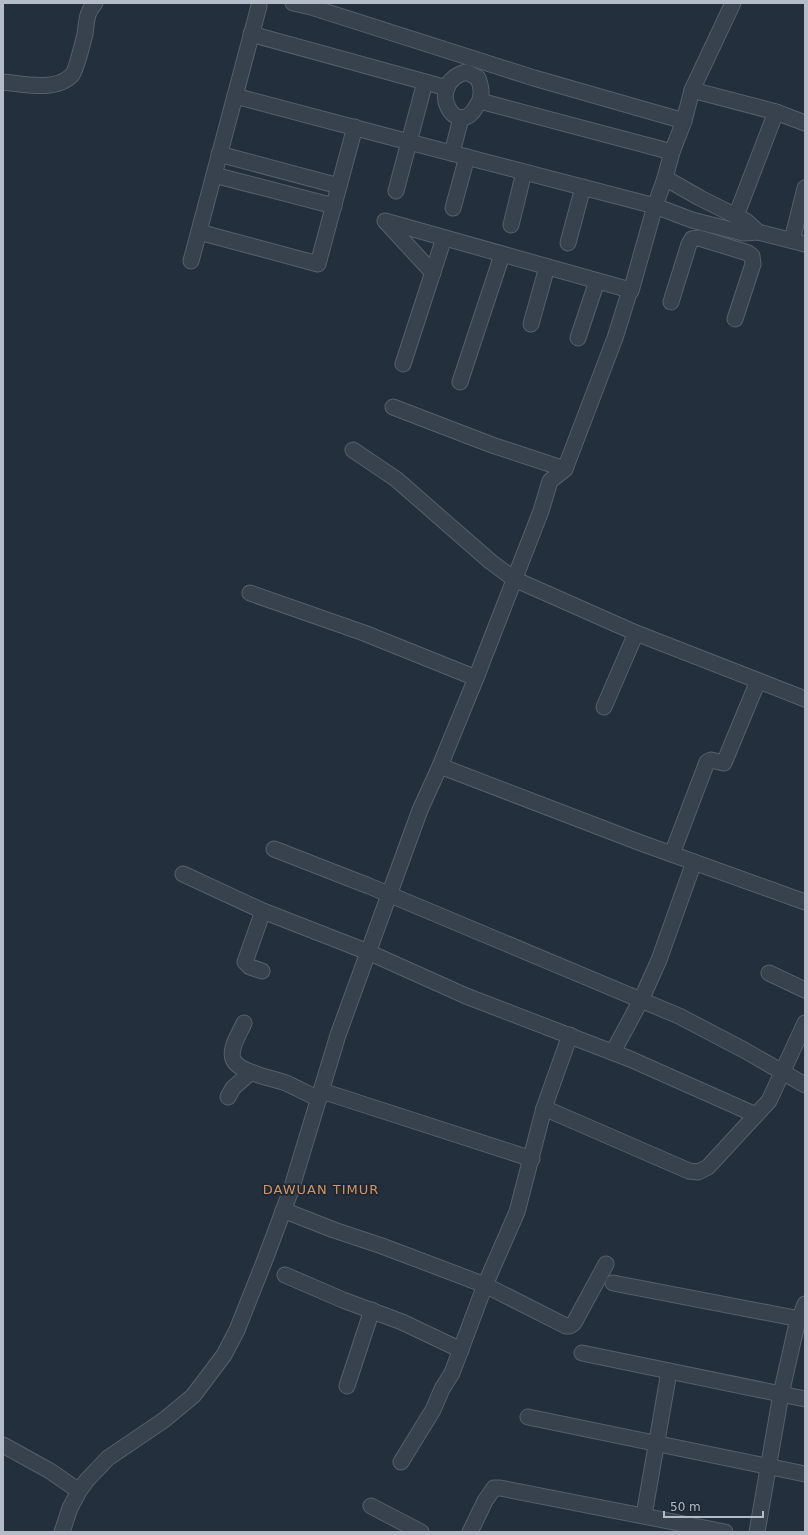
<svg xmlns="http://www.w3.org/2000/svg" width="808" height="1535" font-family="'DejaVu Sans',sans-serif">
	<rect width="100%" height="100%" fill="#242f3e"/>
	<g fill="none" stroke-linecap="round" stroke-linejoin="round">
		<g stroke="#565f6c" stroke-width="17">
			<g id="minor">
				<path d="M293,3L311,7L534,78L684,121"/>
				<path d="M251,34L447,88"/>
				<path d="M466,72L478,78C482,89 483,98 476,107C456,141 424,84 466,72Z"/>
				<path d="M3,82C23,84 56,92 72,75C76,71 83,42 85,34C87,21 86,13 95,3"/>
				<path d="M425,82L409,142L655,206L692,220L743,233L758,232L805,244"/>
				<path d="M692,90L776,112L805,123"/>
				<path d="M235,96L259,6"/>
				<path d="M480,101L672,152"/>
				<path d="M452,153L461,118"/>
				<path d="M214,175L334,206"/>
				<path d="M665,178L700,198L746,221L758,232"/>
				<path d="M339,186L355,127"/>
				<path d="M453,208L467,157"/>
				<path d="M736,216L776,112"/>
				<path d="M385,221L630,290"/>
				<path d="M386,222L433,273"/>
				<path d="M511,225L524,172"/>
				<path d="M199,232L318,264L339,186L219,154"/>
				<path d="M792,240L805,188"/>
				<path d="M568,243L583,187"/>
				<path d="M191,261L235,96L409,142L396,191"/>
				<path d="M671,302L689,244L692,239L699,238L748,253L752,256L753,264L735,319"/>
				<path d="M531,324L547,267"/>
				<path d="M578,338L597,281"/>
				<path d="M403,364L444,238"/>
				<path d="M460,382L502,255"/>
				<path d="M393,407L492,445L565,469"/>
				<path d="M353,450L396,479L491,562L514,579L636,633L805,699"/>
				<path d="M250,593L364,633L476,678"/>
				<path d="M604,707L636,633"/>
				<path d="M440,766L641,843L805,902"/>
				<path d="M274,849L369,886L679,1016L744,1050L805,1085"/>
				<path d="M672,854L707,762L711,760L724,763L758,681"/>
				<path d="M183,874L263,911L368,952L466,996L630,1059L756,1115L769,1101L805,1023"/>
				<path d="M262,971L250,967L245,962L263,911"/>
				<path d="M769,973L805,990"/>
				<path d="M244,1023C240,1033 229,1048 233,1059C238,1073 273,1078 286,1083C297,1088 308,1094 319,1099"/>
				<path d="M613,1052L641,1000L659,960L694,862"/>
				<path d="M322,1091L532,1159"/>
				<path d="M228,1097L233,1088L251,1072"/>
				<path d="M544,1108L689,1171L698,1172L708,1167L756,1115"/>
				<path d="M283,1210L334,1230L382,1246L485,1285L566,1326H570L574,1323L606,1264"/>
				<path d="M285,1275L343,1300L402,1322L461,1350"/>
				<path d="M613,1283L805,1320"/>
				<path d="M582,1353L805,1399"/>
				<path d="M347,1386L372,1310"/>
				<path d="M528,1417L805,1474"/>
				<path d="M3,1445L50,1471L79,1491"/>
				<path d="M401,1462L433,1410L442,1389L452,1373L485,1285L517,1212L544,1108L570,1035"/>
				<path d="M371,1506L421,1532"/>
				<path d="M644,1515L669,1372"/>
				<path d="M62,1532L70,1508L79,1491L87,1480L108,1458L164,1420L193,1396L224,1355L237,1330L266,1257L291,1190L338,1035L420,810L440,766L476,678L541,511L550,481L565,469L615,338L630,290L631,291L655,206L665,178L672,152L684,121L692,90L733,3"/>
				<path d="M470,1532L485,1501L494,1488H500L725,1532"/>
				<path d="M757,1532L781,1394L796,1328L805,1304"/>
			</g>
		</g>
		<use href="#minor" stroke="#38414e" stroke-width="15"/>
	</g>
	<g text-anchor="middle" stroke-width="3.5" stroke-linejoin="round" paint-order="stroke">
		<g font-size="13" letter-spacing="1" fill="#d59563" stroke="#1d2633">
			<text x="321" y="1194">DAWUAN TIMUR</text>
		</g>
	</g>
	<rect width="808" height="1535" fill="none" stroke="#b4bcc9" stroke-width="8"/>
	<path d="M664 1511v6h99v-6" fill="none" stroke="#b4bcc9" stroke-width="2"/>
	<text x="670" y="1511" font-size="12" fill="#b4bcc9" stroke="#1d2633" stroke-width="3" paint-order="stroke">50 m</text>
</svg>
